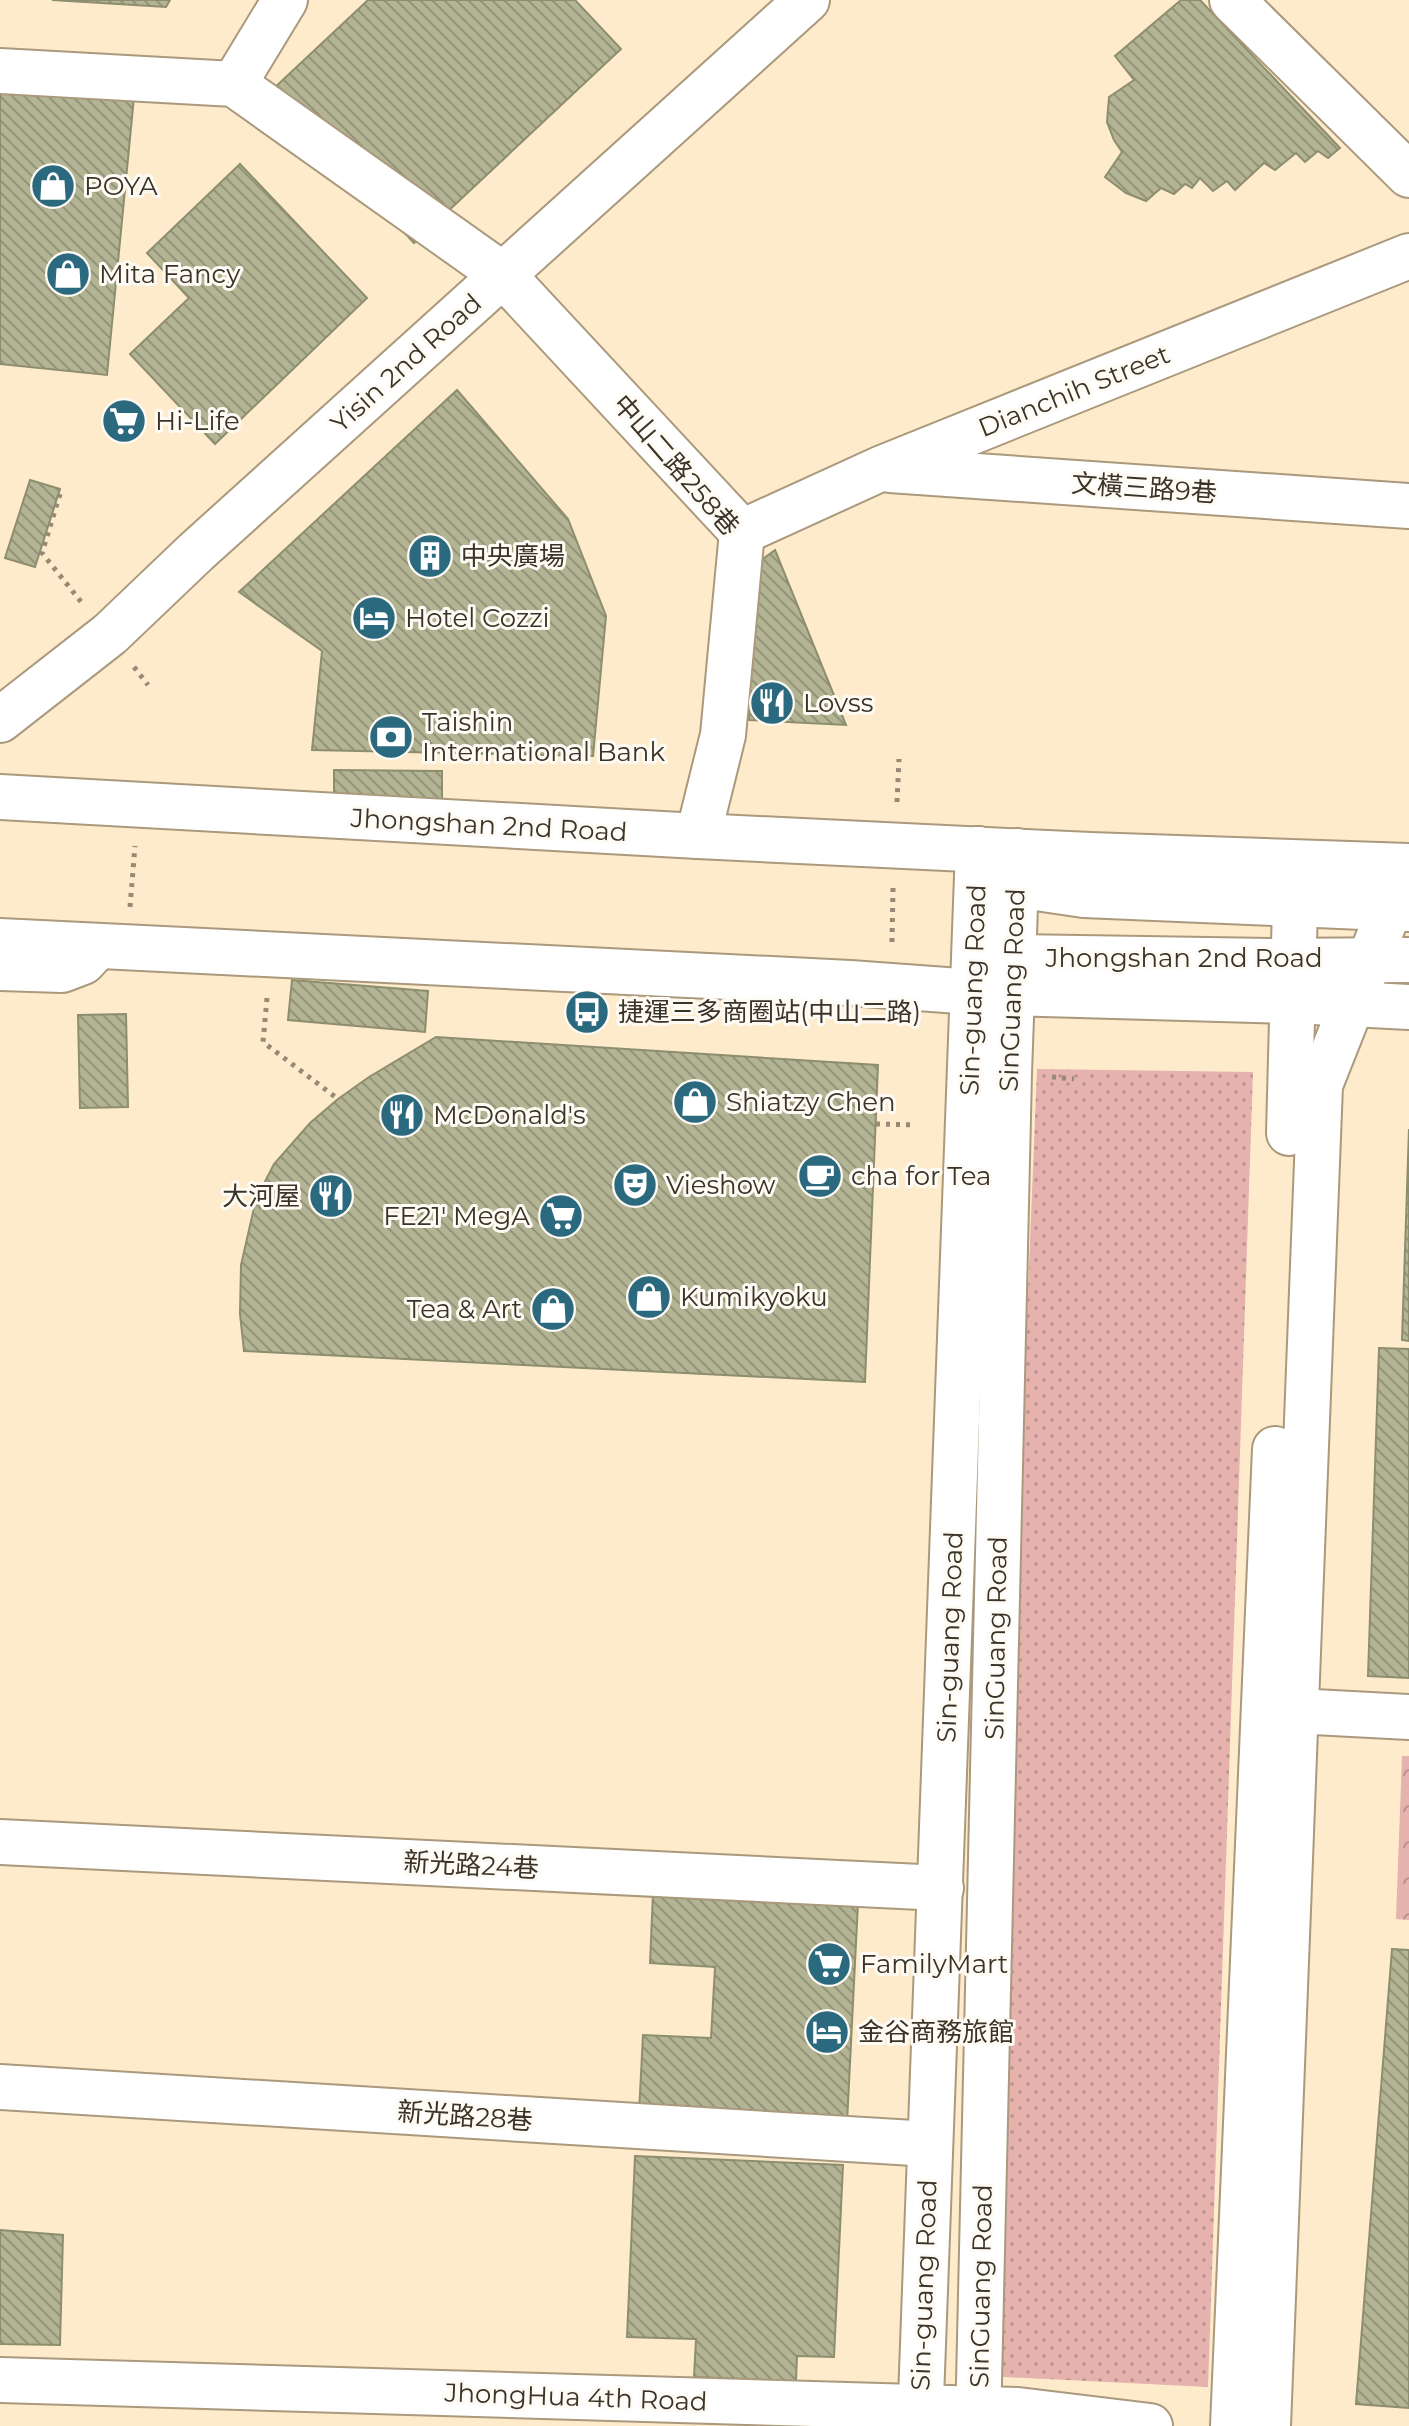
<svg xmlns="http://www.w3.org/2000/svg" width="1409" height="2426" font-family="Montserrat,'Noto Sans TC',sans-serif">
	<defs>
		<pattern id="park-crowns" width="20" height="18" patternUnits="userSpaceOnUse" patternTransform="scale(2)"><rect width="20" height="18" fill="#e5b2ae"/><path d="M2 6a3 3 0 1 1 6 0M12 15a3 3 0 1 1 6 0" fill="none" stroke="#bb918e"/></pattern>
		<pattern id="garden-dots" width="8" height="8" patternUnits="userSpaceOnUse" patternTransform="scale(2)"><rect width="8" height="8" fill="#e5b2ae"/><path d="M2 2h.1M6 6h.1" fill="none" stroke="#bb918e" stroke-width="1.8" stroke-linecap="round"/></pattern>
		<pattern id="building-back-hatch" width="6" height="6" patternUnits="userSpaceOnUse" patternTransform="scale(2)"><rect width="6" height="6" fill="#b2b493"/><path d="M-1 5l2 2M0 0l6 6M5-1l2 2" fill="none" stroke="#929378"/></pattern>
	</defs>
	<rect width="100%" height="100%" fill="#feebcc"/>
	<path fill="url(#park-crowns)" d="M1402,1756H1409V1920L1396,1919Z"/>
	<path fill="url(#garden-dots)" d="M1037,1069L1253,1072L1208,2387L984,2376Z"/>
	<g fill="url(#building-back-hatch)" stroke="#8d8e6e" stroke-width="2">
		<path d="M52,0H170L166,7Z"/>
		<path d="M368,0H575L621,49L414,243L272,90Z"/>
		<path d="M1181,0H1200L1340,148L1328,158L1318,151L1305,162L1296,153L1275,170L1264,163L1235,190L1227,181L1213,191L1200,178L1192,188L1185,184L1174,194L1161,188L1146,201L1126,193L1105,177L1122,152L1114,140L1107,122L1109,97L1134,80L1115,56Z"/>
		<path d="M0,84L134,97L107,375L0,364Z"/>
		<path d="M240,164L367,298L215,444L130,354L189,298L147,253Z"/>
		<path d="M457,390L568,519L606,616L593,756L312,750L322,651L239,592Z"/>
		<path d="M30,480L60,489L35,567L5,558Z"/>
		<path d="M775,550L846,725L749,720L752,567Z"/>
		<path d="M334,770L442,771V803H334Z"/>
		<path d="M292,980L428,991L425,1032L288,1020Z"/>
		<path d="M126,1014L128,1107L80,1108L78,1015Z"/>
		<path d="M436,1037L878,1065L865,1382L244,1351L240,1314L241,1265L256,1199L274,1164L310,1123L338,1099L369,1077Z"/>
		<path d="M1409,1129V1341L1402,1340Z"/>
		<path d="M1379,1348L1409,1349V1678L1368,1676Z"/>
		<path d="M653,1893L858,1903L847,2123L639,2113L643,2035L711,2038L715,1967L650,1963Z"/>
		<path d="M1392,1949L1409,1950V2408L1356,2404Z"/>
		<path d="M635,2156L843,2165L834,2357L797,2356L796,2381L694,2377L696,2339L627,2337Z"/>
		<path d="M0,2230L63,2235L60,2345L0,2344Z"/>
	</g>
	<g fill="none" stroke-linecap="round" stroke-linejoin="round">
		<g stroke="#aa997c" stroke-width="48">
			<g id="minor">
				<path d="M1232,0L1409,175"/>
				<path d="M0,71L234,84L503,275L742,532L723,735L698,836"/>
				<path d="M234,84L285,0"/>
				<path d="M890,470L1409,506"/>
				<path d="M742,532L880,469L1409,256"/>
				<path d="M0,720L110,634L196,552L807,0"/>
				<path d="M0,968L62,970L83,962L96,948"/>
				<path d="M1289,1133L1295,906"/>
				<path d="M1268,1712L1295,1711L1409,1717"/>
				<path d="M0,1842L941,1888"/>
				<path d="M0,2087L930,2144"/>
				<path d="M0,2380L1018,2410L1150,2426"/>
				<path d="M920,2426L978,849"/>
				<path d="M978,2426L1009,1073L1017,851"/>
				<path d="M1233,2426L1275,1449"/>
				<path d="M1268,2426L1320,1085L1404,873"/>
			</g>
		</g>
		<g stroke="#aa997c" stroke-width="48">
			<g id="major">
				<path d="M0,797L698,836L1090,855L1409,866"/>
				<path d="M978,849L1016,885L1084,895L1409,909"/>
				<path d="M0,941L850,983L973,992L1294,1001L1409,1007"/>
				<path d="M973,992L1013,957L1272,961L1409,960"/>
			</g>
		</g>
		<g stroke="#978a75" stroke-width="5" stroke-dasharray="4 6" stroke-linecap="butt">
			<path d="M60,494L42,553L82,603"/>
			<path d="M134,667L148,685"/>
			<path d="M897,802L899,759"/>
			<path d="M130,907L135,846"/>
			<path d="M892,942L893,888"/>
			<path d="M267,998L263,1042L338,1099"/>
			<path d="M1052,1077L1074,1079"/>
			<path d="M876,1124L916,1125"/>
		</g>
		<use href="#minor" stroke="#fff" stroke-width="44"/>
		<use href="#major" stroke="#fff" stroke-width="44"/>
	</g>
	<defs>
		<g id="shop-disc" transform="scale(2.3)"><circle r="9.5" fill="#2b697f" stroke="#fefaf4"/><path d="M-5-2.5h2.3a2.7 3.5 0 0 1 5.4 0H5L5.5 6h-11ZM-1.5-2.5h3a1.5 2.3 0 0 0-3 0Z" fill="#fff"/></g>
		<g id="supermarket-disc" transform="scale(2.3)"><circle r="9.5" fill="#2b697f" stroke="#fefaf4"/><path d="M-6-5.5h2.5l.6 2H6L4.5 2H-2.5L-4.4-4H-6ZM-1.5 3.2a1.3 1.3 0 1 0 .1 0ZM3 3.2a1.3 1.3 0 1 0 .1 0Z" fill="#fff"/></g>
		<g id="building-disc" transform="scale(2.3)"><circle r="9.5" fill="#2b697f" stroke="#fefaf4"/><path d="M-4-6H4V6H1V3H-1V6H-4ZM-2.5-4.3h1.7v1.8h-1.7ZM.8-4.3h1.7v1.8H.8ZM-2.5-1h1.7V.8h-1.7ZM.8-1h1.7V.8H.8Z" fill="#fff"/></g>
		<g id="hotel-disc" transform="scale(2.3)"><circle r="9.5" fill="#2b697f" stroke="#fefaf4"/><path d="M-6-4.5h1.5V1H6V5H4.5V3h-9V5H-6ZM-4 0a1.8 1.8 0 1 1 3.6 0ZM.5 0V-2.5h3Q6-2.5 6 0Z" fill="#fff"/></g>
		<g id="restaurant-disc" transform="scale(2.3)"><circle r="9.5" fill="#2b697f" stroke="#fefaf4"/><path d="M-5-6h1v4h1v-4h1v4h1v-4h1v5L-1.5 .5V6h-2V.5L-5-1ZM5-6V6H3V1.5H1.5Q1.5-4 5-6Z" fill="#fff"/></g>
		<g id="bank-disc" transform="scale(2.3)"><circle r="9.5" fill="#2b697f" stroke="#fefaf4"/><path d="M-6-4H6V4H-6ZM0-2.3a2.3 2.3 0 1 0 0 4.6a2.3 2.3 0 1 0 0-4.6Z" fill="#fff"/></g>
		<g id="bus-disc" transform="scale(2.3)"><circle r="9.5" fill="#2b697f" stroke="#fefaf4"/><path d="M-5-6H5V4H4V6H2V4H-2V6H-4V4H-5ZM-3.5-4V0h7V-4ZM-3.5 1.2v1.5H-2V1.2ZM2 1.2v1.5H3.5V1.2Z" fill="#fff"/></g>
		<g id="cafe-disc" transform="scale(2.3)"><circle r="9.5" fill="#2b697f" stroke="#fefaf4"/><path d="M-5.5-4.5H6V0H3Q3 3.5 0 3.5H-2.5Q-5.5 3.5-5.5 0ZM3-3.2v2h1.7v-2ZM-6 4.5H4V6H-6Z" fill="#fff"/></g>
		<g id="theatre-disc" transform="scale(2.3)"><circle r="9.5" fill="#2b697f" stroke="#fefaf4"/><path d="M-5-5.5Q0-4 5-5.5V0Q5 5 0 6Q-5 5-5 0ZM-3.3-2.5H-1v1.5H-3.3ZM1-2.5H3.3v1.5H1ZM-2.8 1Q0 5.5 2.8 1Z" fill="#fff"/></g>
	</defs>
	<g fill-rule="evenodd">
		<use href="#shop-disc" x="53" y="186"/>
		<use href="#shop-disc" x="68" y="274"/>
		<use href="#supermarket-disc" x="124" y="421"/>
		<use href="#building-disc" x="430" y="556"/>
		<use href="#hotel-disc" x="374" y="618"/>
		<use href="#restaurant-disc" x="772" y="703"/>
		<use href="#bank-disc" x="391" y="737"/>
		<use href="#bus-disc" x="587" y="1012"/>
		<use href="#shop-disc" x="695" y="1102"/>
		<use href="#restaurant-disc" x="402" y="1115"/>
		<use href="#cafe-disc" x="820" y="1176"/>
		<use href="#theatre-disc" x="635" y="1185"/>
		<use href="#restaurant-disc" x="331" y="1196"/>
		<use href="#supermarket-disc" x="561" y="1216"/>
		<use href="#shop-disc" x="649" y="1297"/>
		<use href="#shop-disc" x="553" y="1309"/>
		<use href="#supermarket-disc" x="829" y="1964"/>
		<use href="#hotel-disc" x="827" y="2032"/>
	</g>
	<g text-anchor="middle" stroke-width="6" stroke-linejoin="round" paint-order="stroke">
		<g font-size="26" fill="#3a3327" stroke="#fefaf4" text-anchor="start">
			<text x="84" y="195">POYA</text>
			<text x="99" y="283">Mita Fancy</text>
			<text x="155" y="430">Hi-Life</text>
			<text x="461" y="565">中央廣場</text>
			<text x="405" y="627">Hotel Cozzi</text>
			<text x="803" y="712">Lovss</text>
			<text x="422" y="731">Taishin<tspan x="422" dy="30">International Bank</tspan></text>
			<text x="618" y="1021">捷運三多商圈站(中山二路)</text>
			<text x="726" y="1111">Shiatzy Chen</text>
			<text x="433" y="1124">McDonald's</text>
			<text x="851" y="1185">cha for Tea</text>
			<text x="666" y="1194">Vieshow</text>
			<text x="300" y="1205" text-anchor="end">大河屋</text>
			<text x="530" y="1225" text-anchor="end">FE21' MegA</text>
			<text x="680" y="1306">Kumikyoku</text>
			<text x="522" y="1318" text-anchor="end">Tea &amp; Art</text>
			<text x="860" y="1973">FamilyMart</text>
			<text x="858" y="2041">金谷商務旅館</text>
		</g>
		<g font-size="26" fill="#3a3327" stroke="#fefaf4">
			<text transform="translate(406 363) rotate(-42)" y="9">Yisin 2nd Road</text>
			<text transform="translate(1074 391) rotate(-22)" y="9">Dianchih Street</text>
			<text transform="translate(676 465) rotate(49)" y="9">中山二路258巷</text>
			<text transform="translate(1144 488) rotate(4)" y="9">文橫三路9巷</text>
			<text transform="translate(489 825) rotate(3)" y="9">Jhongshan 2nd Road</text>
			<text x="1184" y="967">Jhongshan 2nd Road</text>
			<text transform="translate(973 990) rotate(-88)" y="9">Sin-guang Road</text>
			<text transform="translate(1012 990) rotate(-88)" y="9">SinGuang Road</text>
			<text transform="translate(950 1637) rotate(-88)" y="9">Sin-guang Road</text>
			<text transform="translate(996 1638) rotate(-89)" y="9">SinGuang Road</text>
			<text transform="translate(471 1865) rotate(3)" y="9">新光路24巷</text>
			<text transform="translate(465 2116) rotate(4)" y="9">新光路28巷</text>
			<text transform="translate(924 2285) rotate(-88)" y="9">Sin-guang Road</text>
			<text transform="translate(981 2286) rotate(-89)" y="9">SinGuang Road</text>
			<text transform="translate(576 2397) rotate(2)" y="9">JhongHua 4th Road</text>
		</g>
	</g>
</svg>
